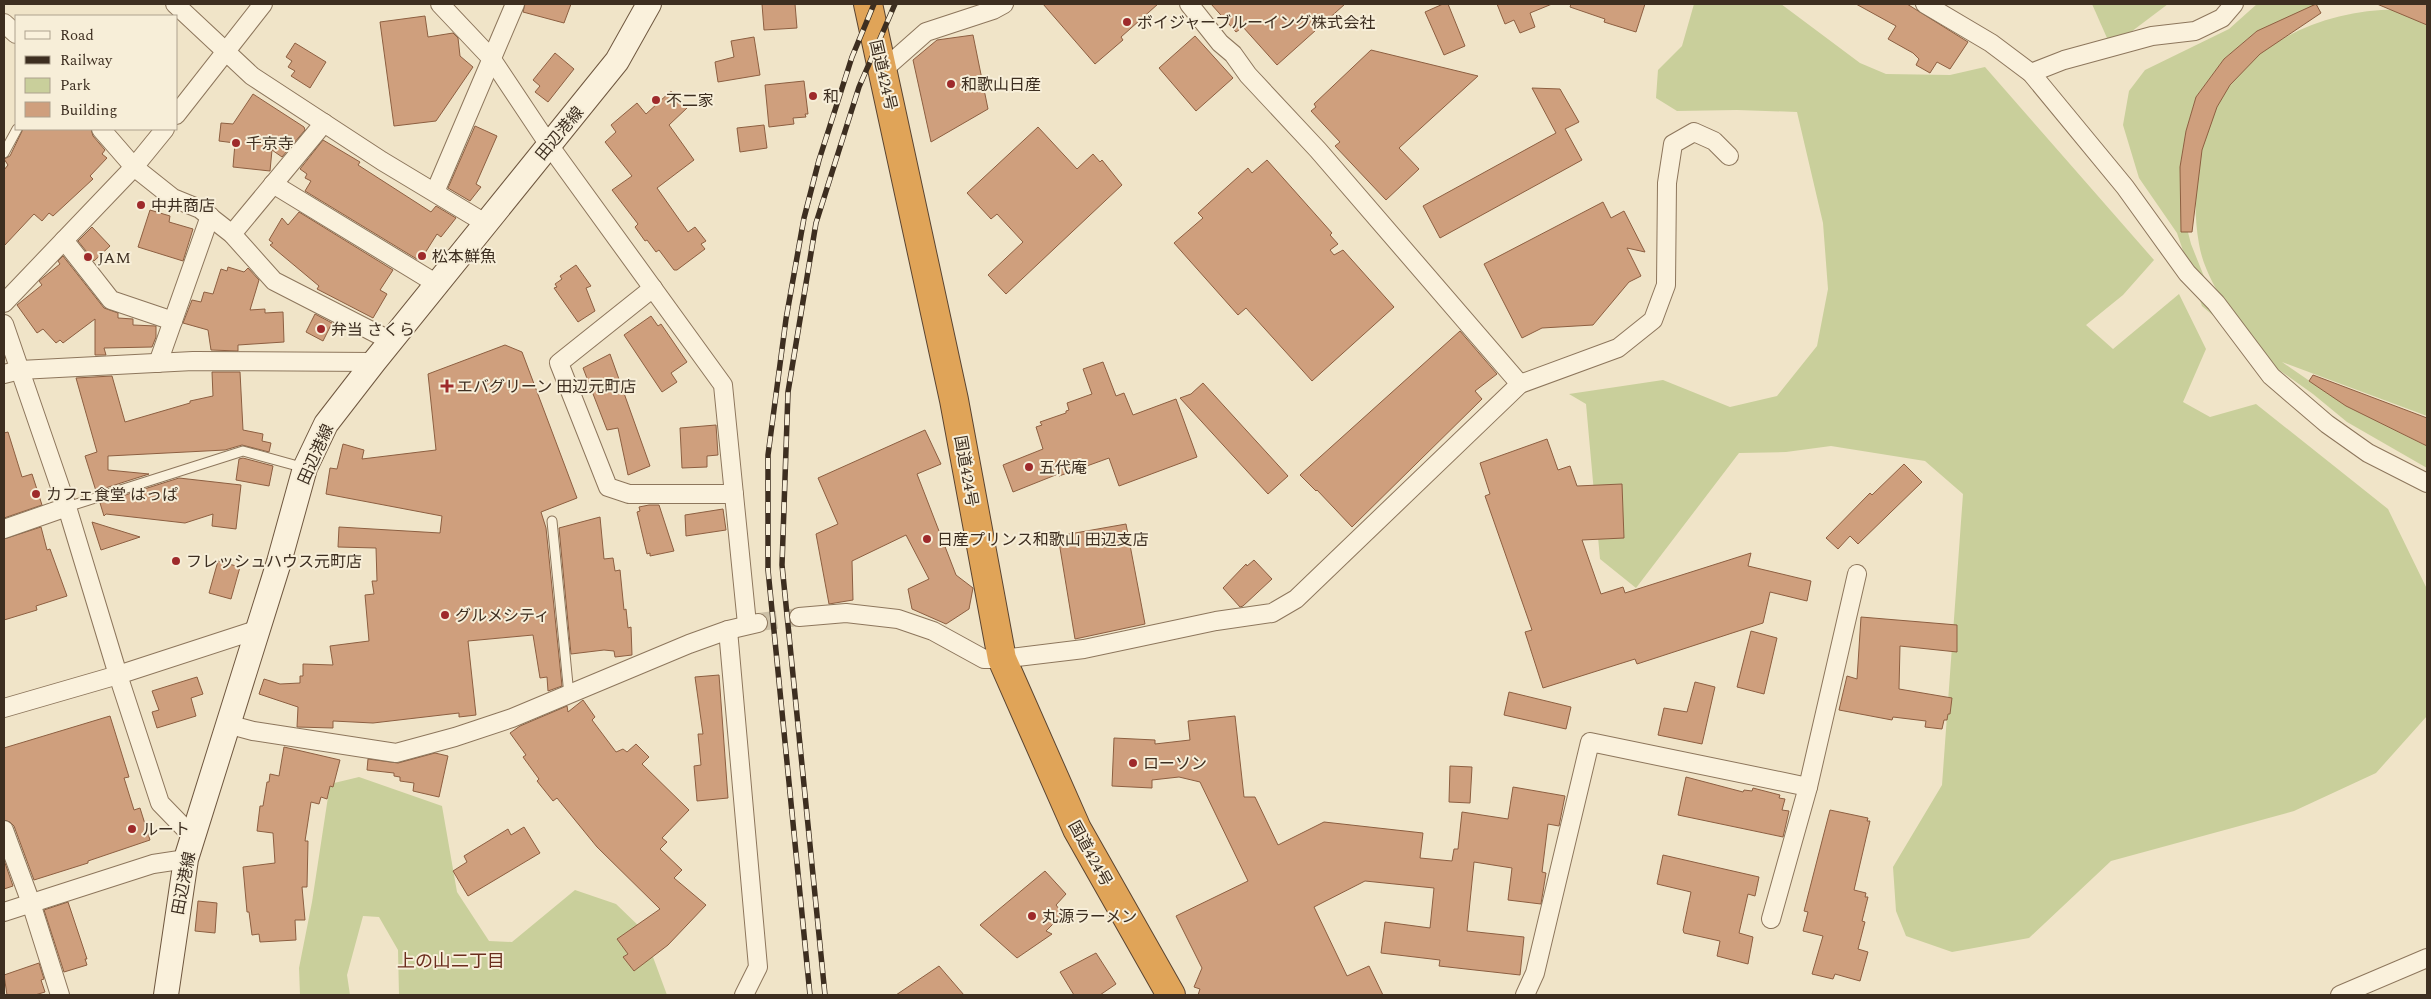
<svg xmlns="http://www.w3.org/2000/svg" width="2431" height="999" font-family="Spectral,'Noto Sans JP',serif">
	<rect width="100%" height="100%" fill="#f0e4c8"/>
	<g fill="#c9cf9b">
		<path d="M1694,4H1781L1860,63L1886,74L1950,75L1985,67L2154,260L2123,295L2086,325L2113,349L2179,294L2206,349L2183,402L2210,417L2256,404L2388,509L2427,589V716L2376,773L2294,811L2111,861L2029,938L1952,952L1906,936L1896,911L1893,867L1942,785L1963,494L1925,461L1831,446L1786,452L1739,453L1636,588L1600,559L1586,404L1569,394L1663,380L1730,407L1777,396L1817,346L1828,289L1823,223L1797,112L1737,110L1677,111L1656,98L1658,70L1682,46Z"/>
		<path d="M2092,4H2168L2111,47Z"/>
		<path d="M2257,4H2321L2257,31L2224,59L2196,97L2186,131L2180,167L2181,205L2191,244L2205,279L2219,301L2228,310C2216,289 2203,268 2199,244C2191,199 2197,147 2217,106C2253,33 2350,0 2427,12V16L2409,17L2427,25V416L2282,362L2346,406L2427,446V468L2347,422L2313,394L2268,362L2202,306L2177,233L2139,178L2123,125L2129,91L2145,70L2229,29Z"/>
		<path d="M359,777L442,806L457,892L489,941L512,942L575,890L616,904L643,930L667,995H399L398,950L379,917L363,916L347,975L350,995H300L299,968L312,902L330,784Z"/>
	</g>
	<g fill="#cf9f7d" stroke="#8d5f41">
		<path d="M525,4H571L564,23L523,12Z"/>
		<path d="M762,4H795L797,28L764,30Z"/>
		<path d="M1043,4H1158L1121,37L1123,40L1095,64Z"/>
		<path d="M1211,4H1345L1277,65L1243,27L1236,32Z"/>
		<path d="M1443,4H1448L1465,46L1444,55L1425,12Z"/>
		<path d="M1497,4H1552L1530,13L1535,27L1520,33L1514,20L1505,24Z"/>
		<path d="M1571,4H1645L1636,32L1604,22L1605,19L1570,7Z"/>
		<path d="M1856,4H1907L1968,42L1950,69L1937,62L1930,73L1916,65L1919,59L1913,53L1888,39L1896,26Z"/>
		<path d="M2316,4L2321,13L2260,54L2230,85L2217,107L2202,150L2192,232H2181L2180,167L2186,131L2196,97L2224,59L2257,31Z"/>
		<path d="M2377,4H2427V25Z"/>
		<path d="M425,16L428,37L453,33L458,38L460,56L473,67L436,121L394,126L380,22Z"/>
		<path d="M973,35L988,109L931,142L913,60L937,40Z"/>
		<path d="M1195,36L1233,78L1196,111L1159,68Z"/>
		<path d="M754,37L760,75L718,82L715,62L734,57L731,41Z"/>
		<path d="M295,43L326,62L310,88L291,76L295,71L288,67L292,61L286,57Z"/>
		<path d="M1371,50L1478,76L1399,148L1419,169L1386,200L1335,146L1340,142L1311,111L1316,107L1314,104Z"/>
		<path d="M555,53L574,69L548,102L535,92L540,86L533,80Z"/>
		<path d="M804,81L808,114H805L806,117L793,118L794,124L769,127L765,85Z"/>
		<path d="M1532,88L1560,89L1579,122L1565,129L1582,160L1440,238L1423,206L1556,133Z"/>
		<path d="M671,91L687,108L669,125L694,160L657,188L688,232L695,227L706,241L701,244L705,249L677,270H674L659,250L656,252L647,240L645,241L635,227L638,224L612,190L632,176L605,142L616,132L611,125L637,103L646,114Z"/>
		<path d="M253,94L304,127L305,130L282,157L272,150L270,171L233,167L235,143L219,141L221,123L233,124Z"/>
		<path d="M764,125L767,148L740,152L737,128Z"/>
		<path d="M475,126L497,136L476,184L481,187L470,201L448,188Z"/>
		<path d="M1038,127L1077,169L1093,154L1100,162L1102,160L1122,185L1006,294L988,275L1023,242L997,214L991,219L967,193Z"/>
		<path d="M23,129H91L93,136L105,150L102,154L107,158L90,176L93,179L53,216L49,213L42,221L34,214L4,246V170L8,165L4,159L10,156Z"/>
		<path d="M323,140L360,162L358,165L431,212L436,206L456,218L441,237L437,234L420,261L305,191L311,181L305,178L307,174L300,169Z"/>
		<path d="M1267,160L1332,233L1330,235L1338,244L1330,250L1334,255L1343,250L1394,307L1312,381L1246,308L1238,315L1174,243L1203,218L1198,213L1248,168L1252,173Z"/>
		<path d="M1603,202L1611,218L1624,211L1645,252L1627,248L1641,276L1629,282L1593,325L1542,328L1522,338L1484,264Z"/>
		<path d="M150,210L170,216L169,222L193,229L183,261L138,247Z"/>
		<path d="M299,212L393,270L380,290L387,294L373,318L317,289L319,286L270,245L273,243L269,240L282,218L288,225Z"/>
		<path d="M92,227L110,246L94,261L78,241Z"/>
		<path d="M63,256L104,308L118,313V318L133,319V325L156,326V337L152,347L104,348L106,355H95V319L63,343L60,340L56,343L43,329L37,333L17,305L42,285L39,281L60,264L58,261Z"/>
		<path d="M576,265L591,286L586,288L595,311L578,322L554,288L557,287L555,284L562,279L560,276Z"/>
		<path d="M228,267L244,272L248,268L259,280L250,310L265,309V313L283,312L284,342L238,345V351L211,350L208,330L183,323L192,300L201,302L204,292L213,294L221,269L227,271Z"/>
		<path d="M315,314L332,323L323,341L306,332Z"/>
		<path d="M651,316L658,326L661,324L687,362L671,373L677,382L662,392L624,335Z"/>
		<path d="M1460,331L1497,374L1475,391L1482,399L1352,527L1317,490L1316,491L1300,475Z"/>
		<path d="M505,345L522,352L577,498L541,512L546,528L562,686L548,691L547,677L540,678L533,635L468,641L476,715L459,717V713L373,723L333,721V728L297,727L298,707L259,694L264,679L280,684L300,683V676H303V664L333,665L330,646L369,641L365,595L374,594L372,581H377L376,548L338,547L339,527L440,533L442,516L326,494L330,468L337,469L343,444L364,450L362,459L436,450L428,374Z"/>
		<path d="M610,354L650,466L628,475L618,428L607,430L583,368Z"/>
		<path d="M1103,362L1116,396L1124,393L1133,415L1176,399L1197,457L1119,486L1109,458L1059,476L1058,474L1013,492L1003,465L1043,449L1036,427L1042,425L1040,422L1066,413V411L1069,410L1067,403L1092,394L1083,369Z"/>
		<path d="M212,372H240L243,430L263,434L262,441L271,443L269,452L242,445L225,450L108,456V470L149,474L96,491L85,456L97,452L76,378L112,376L125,422L190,403V401L213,396Z"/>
		<path d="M2313,375L2427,418V446L2346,406L2309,381Z"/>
		<path d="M1203,383L1288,476L1268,494L1180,398L1191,394Z"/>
		<path d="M716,425L718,455L707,456V467L682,468L680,428Z"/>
		<path d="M925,430L941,464L917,474L956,575L973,588L969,609L946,624L912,609L908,589L929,579L906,535L852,561L853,600L829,604L816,534L838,524L818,478Z"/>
		<path d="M8,432L22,477L32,474L42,505L4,518V433Z"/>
		<path d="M1547,439L1558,470L1570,466L1577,486L1622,484L1624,538L1582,540L1601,594L1623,587L1625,593L1751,553L1748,566L1811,581L1807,601L1770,592L1763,623L1637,664L1635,659L1543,688L1525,632L1532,630L1485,496L1490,494L1480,463Z"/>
		<path d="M243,458L273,466L269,486L236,480L239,459Z"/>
		<path d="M1904,464L1922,482L1858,544L1850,536L1838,549L1826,538L1870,493L1872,495Z"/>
		<path d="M179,478L241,485L236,529L212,526L213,514L185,523L106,514L104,516L100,503Z"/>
		<path d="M649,505H659L674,551L650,556V553L647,554L637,512L640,511L639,507Z"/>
		<path d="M723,509L726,530L686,536L685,515Z"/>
		<path d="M600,517L604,559L613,558L615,571L620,570L624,610L626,609L628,628L631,627L632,655L615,657L614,651L604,650L571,654L559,528Z"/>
		<path d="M92,522L140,537L101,550Z"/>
		<path d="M1126,524L1145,624L1075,639L1058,536Z"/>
		<path d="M41,527L47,550L50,549L67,596L36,606L37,610L4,620V539Z"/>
		<path d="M1254,560L1272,579L1243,606L1240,607L1223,588L1246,564L1247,566Z"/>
		<path d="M218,561L240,567L231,599L209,593Z"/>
		<path d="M1861,617L1957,625V652L1900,646L1899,689L1952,698L1950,714H1948L1947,720H1944L1942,729L1925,727L1926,721L1893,717L1892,720L1839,710L1847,676L1857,679Z"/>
		<path d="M1751,631L1777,638L1764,694L1737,687Z"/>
		<path d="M719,675L728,798L697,801L694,766L701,765L698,734H703L695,677Z"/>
		<path d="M197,677L203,694L191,698L196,716L157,728L152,712L159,710L152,691Z"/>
		<path d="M1695,682L1715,687L1702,744L1658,735L1664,708L1687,712Z"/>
		<path d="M1509,692L1571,707L1566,729L1504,715Z"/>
		<path d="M583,700L595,717L592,720L616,752L623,749L627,752L636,744L649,757L642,764L689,810L662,838L667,842L660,849L682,870L674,878L706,905L668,945L634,971L623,957L628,954L617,939L660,909L597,847L557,798L553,801L537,781L539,779L523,757L526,755L510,733L520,726L567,706L568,712Z"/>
		<path d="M110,716L129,777L124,778L134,810L140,808L150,840L88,861V863L34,880L14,826L10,822L4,820V748Z"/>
		<path d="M1235,716L1244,797H1255L1278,845L1324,822L1423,833L1420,858L1452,861L1454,849H1458L1462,812L1508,819L1513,787L1565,796L1559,826L1548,824L1542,872L1546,873L1541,904L1508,900L1512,868L1474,862L1467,931L1524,937L1520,975L1439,966L1440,960L1381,953L1385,922L1430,928L1434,888L1365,881L1314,907L1347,976L1369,966L1383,995H1198L1200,989L1194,987L1202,968L1176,916L1248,881L1200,782L1179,777L1152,780V788L1112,786L1114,738L1155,740V744L1190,740L1188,721Z"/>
		<path d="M284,747L340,760L333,787L330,786L327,799L321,797L319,804L311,802L305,841H308L307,887H302L305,920H295L296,940L260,942L259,934L252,935L249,912H247L243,867L275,863L273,833L257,831L260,806H263L267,782H269L270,774L279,776Z"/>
		<path d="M435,753L448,756L439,797L413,791L414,783L400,781V777L394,776V773L367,770L368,759L398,763Z"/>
		<path d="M1450,766L1472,767L1470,803L1449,802Z"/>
		<path d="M1686,777L1743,792L1744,790L1752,791L1753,788L1780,795L1779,798L1785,799L1782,810L1789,811L1783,837L1678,815Z"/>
		<path d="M1830,810L1868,818L1867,821H1870L1854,890L1866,893L1865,897H1868L1862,921L1865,922L1858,949L1868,952L1860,981L1835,974L1833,979L1812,974L1823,936L1803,931L1808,912L1804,911Z"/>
		<path d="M524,827L540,853L468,896L453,871L467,862L464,856L508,829L511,835Z"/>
		<path d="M1663,855L1759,877L1755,896L1748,894L1739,933L1753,937L1748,964L1717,956L1720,941L1684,933L1683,930L1691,892L1657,884Z"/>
		<path d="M4,860L13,886L4,889Z"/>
		<path d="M1045,871L1066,894L1056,905L1063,914L1046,931L1052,934L1017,958L980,925Z"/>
		<path d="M198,901L217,903L215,933L195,931Z"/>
		<path d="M68,902L87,959H85L87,965L64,972L44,910Z"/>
		<path d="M1096,953L1116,984L1100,995H1074L1060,972Z"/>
		<path d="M39,963L44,979L41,980L45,992L35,995H7L4,975Z"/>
		<path d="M939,966L964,995H896Z"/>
	</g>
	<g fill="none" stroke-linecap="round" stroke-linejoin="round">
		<path stroke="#ccc0a6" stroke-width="18" stroke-dasharray="18 9" stroke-linecap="butt" d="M759,622L799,617"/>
		<g stroke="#8d765c" stroke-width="11">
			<g id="lane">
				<path d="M4,153L17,129"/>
				<path d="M67,507L243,451L305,468"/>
				<path d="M552,521L569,695"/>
			</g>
		</g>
		<g stroke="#8d765c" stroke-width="20">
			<g id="street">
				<path d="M175,4L252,76L382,161L485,223"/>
				<path d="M440,4L491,58L549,145L723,385L747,624"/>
				<path d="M1189,4L1220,43L1233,54L1248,75L1318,150L1520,384"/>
				<path d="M1925,4L1991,43L2031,73L2125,187L2187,273L2216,303L2271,376L2327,424L2368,453L2427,483"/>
				<path d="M4,23L16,34"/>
				<path d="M883,70L926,32L993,10L1004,4"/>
				<path d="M2031,73L2064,60L2152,36L2195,31L2222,18L2234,4"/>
				<path d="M176,115L263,4"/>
				<path d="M101,129L134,167L173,198L200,209L232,234L274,281L391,341"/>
				<path d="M273,184L437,284"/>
				<path d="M435,192L515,4"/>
				<path d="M232,234L324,123"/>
				<path d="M64,240L111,300L173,321"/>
				<path d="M653,288L559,363L608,487L629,494H734"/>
				<path d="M4,303L134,167L165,129"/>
				<path d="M4,324L67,507L118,675L160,803L193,837"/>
				<path d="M158,363L210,216"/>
				<path d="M4,374L20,370L193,361L374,362"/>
				<path d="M4,529L67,507"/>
				<path d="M799,617L846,613L898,619L933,631L984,659H1002L1084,649L1216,621L1272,613L1296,599L1520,384L1618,348L1653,320L1666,285L1667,183L1673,144L1694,132L1714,141L1729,156"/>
				<path d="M728,630L758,967L744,995"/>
				<path d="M4,708L118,675L256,630"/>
				<path d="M227,724L253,731L396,753L455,737L512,718L689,644L728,630L758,623"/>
				<path d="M4,830L31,903L60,995"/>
				<path d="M4,912L153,864L186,859"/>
				<path d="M1771,919L1808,787L1857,574"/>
				<path d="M1525,995L1535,973L1590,742L1808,787"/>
				<path d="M2340,995L2427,958"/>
			</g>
		</g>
		<g stroke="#6f573f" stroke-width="26">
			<path id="secondary" d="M166,995L186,859L279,562L305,468L326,424L374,362L617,61L649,4"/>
		</g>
		<g stroke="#5b4430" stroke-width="30">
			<path id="highway" d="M868,4L954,400L1002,659L1077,829L1171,995"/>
		</g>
		<use href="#lane" stroke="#faf1dc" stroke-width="9"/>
		<use href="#street" stroke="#faf1dc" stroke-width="18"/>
		<use href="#secondary" stroke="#faf1dc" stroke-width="24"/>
		<use href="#highway" stroke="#e0a458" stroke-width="28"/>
		<g stroke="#3d2e20" stroke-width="5.5">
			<g id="rail">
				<path d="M810,995L768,570V455L786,319L804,218L819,160L852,57L874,4"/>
				<path d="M825,995L782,565L788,392L816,223L859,87L895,4"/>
			</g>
		</g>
		<use href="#rail" stroke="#f7eed8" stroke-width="4" stroke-dasharray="11" stroke-linecap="butt"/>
	</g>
	<g fill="#9e2a2b" stroke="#f7eed8" stroke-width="2">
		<circle cx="1127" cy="22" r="5"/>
		<circle cx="951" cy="84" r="5"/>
		<circle cx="813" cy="96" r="5"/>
		<circle cx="656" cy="100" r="5"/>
		<circle cx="236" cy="143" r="5"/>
		<circle cx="141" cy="205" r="5"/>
		<circle cx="422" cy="256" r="5"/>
		<circle cx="88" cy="257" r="5"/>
		<circle cx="321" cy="329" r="5"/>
		<path d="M444.5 378.5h5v5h5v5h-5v5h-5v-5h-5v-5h5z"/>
		<circle cx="1029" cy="467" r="5"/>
		<circle cx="36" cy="494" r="5"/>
		<circle cx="927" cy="539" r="5"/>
		<circle cx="176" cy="561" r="5"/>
		<circle cx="445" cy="615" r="5"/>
		<circle cx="1133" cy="763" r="5"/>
		<circle cx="132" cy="829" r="5"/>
		<circle cx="1032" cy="916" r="5"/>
	</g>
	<g text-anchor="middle" stroke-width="4" stroke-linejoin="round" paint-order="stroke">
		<g font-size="16" fill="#3d2e20" stroke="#f7eed8" text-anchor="start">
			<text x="1137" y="28">ボイジャーブルーイング株式会社</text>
			<text x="961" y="90">和歌山日産</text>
			<text x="823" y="102">和</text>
			<text x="666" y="106">不二家</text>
			<text x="246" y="149">千京寺</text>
			<text x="151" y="211">中井商店</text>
			<text x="432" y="262">松本鮮魚</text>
			<text x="98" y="263">JAM</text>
			<text x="331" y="335">弁当 さくら</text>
			<text x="457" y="392">エバグリーン 田辺元町店</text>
			<text x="1039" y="473">五代庵</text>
			<text x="46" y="500">カフェ食堂 はっぱ</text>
			<text x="937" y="545">日産プリンス和歌山 田辺支店</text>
			<text x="186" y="567">フレッシュハウス元町店</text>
			<text x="455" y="621">グルメシティ</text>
			<text x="1143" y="769">ローソン</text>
			<text x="142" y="835">ルート</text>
			<text x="1042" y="922">丸源ラーメン</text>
		</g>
		<g font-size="16" fill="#3d2e20" stroke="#f7eed8">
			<text transform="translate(884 75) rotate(77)" y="6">国道424号</text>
			<text transform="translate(559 133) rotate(-50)" y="6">田辺港線</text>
			<text transform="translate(315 454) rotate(-66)" y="6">田辺港線</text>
			<text transform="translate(967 471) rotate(80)" y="6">国道424号</text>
			<text transform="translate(1091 853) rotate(61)" y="6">国道424号</text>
			<text transform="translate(183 883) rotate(-79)" y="6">田辺港線</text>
		</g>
		<g font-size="18" fill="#6b2e1e" stroke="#f7eed8">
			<text x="451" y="967">上の山二丁目</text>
		</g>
	</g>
	<rect width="2431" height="999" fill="none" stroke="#3d2e20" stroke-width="10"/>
	<rect x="15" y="15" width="162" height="115" fill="#f7eed8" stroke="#ada18e"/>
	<rect x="25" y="31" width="25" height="8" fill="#faf1dc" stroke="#ada18e"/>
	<text x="60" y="40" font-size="15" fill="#3d2e20">Road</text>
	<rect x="25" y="56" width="25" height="8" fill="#3d2e20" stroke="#ada18e"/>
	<text x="60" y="65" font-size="15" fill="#3d2e20">Railway</text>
	<rect x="25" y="78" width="25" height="15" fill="#c9cf9b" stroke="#ada18e"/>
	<text x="60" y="90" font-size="15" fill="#3d2e20">Park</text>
	<rect x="25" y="102" width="25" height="15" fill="#cf9f7d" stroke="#ada18e"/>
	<text x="60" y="115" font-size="15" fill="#3d2e20">Building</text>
</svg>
